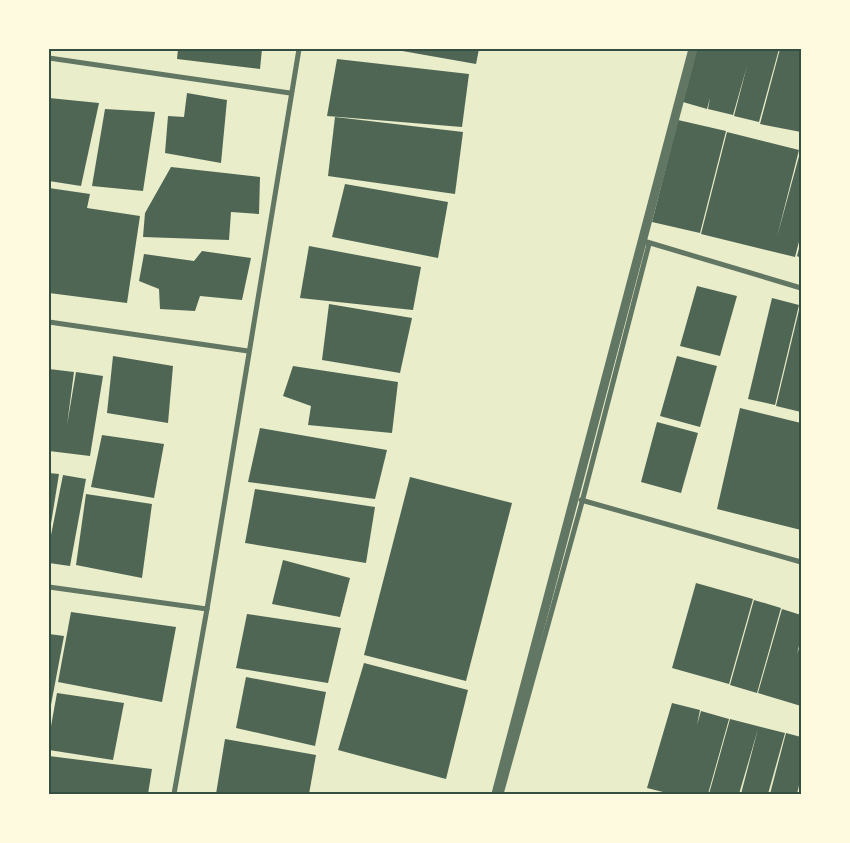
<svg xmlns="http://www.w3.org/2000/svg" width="850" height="843" font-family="'PT Sans Narrow',sans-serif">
	<rect width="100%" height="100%" fill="#e9edc9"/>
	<g fill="#4f6655">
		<path d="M178,49H262L260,69L177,59Z"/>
		<path d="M391,49H479L476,64Z"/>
		<path d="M697,49H779L759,122L734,116L747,66L733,115L708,109L710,98L707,109L683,102Z"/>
		<path d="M780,49H801V132L760,124Z"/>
		<path d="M337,59L469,74L462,127L327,116Z"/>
		<path d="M187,93L227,100L221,163L165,153L168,116L184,117Z"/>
		<path d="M49,98L99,103L81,186L49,181Z"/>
		<path d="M105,109L155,112L143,191L92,186Z"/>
		<path d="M335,117L463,132L455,194L328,176Z"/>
		<path d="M678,120L726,131L700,233L652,222Z"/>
		<path d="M727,132L799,150L777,237L801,149V234L795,257L701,234Z"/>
		<path d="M171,167L260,177L259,214L231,212L229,240L143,237L145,213Z"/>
		<path d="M345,184L448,202L438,258L332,237Z"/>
		<path d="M49,188L90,194L87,208L140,216L127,303L49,293Z"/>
		<path d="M801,241V258L797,256Z"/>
		<path d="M309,246L421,267L413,310L300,298Z"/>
		<path d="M202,251L251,258L242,300L200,296L195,311L160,309L159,289L139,281L144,254L194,261Z"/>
		<path d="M697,286L737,296L720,356L680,346Z"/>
		<path d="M772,298L799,305L775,405L748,399Z"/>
		<path d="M329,304L412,318L400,373L322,360Z"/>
		<path d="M800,306H801V412L776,406Z"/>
		<path d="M113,356L173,366L168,423L107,413Z"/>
		<path d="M677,356L717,366L700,427L660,416Z"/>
		<path d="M293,366L398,382L392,433L308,425L311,406L283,396Z"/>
		<path d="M49,369L74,372L67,425L76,372L103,376L90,456L49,451Z"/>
		<path d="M740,408L801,423V530L717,509Z"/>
		<path d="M657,422L698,433L681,493L641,482Z"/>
		<path d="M260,428L387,450L375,499L248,482Z"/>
		<path d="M102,435L164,444L154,498L91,487Z"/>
		<path d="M49,473L59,474L50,530H49Z"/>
		<path d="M63,475L86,479L70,566L49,563V545Z"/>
		<path d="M410,477L512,503L466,681L364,655Z"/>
		<path d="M255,489L375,507L366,563L245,543Z"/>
		<path d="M86,494L152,504L142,578L76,565Z"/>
		<path d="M283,560L350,578L340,617L272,604Z"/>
		<path d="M696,583L753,599L729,684L672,668Z"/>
		<path d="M754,600L781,608L757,693L730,685Z"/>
		<path d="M782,609L801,615V638L797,654L801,643V706L758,693Z"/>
		<path d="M71,612L176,627L162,702L58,682Z"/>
		<path d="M247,614L341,628L328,683L236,668Z"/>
		<path d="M49,634L64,636L50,710H49Z"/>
		<path d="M364,663L468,690L446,779L338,750Z"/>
		<path d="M246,677L326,692L315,746L236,728Z"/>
		<path d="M57,693L124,703L113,760L49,750V737Z"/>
		<path d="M672,703L700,710L697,725L701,711L729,719L708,794H671L647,788Z"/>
		<path d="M730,719L785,733L768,794H741L758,729L739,794H709Z"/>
		<path d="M786,733L801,737V777L797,794H770Z"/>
		<path d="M225,739L316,755L309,794H216Z"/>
		<path d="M49,756L152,769L148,794H49Z"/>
	</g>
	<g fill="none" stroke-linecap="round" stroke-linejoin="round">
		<g stroke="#617663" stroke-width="5">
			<path d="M49,58L290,93"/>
			<path d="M647,242L801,288"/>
			<path d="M49,322L248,351"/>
			<path d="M581,500L801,562"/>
			<path d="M49,587L207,609"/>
			<path d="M174,794L207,609L299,49"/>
			<path d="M501,794L582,502L649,244"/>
		</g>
		<path stroke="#617663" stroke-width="9" d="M496,794L693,49"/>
	</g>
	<rect width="850" height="843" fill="none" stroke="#fefae0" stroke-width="100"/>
	<rect x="50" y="50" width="750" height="743" fill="none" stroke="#344e41" stroke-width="2"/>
</svg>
